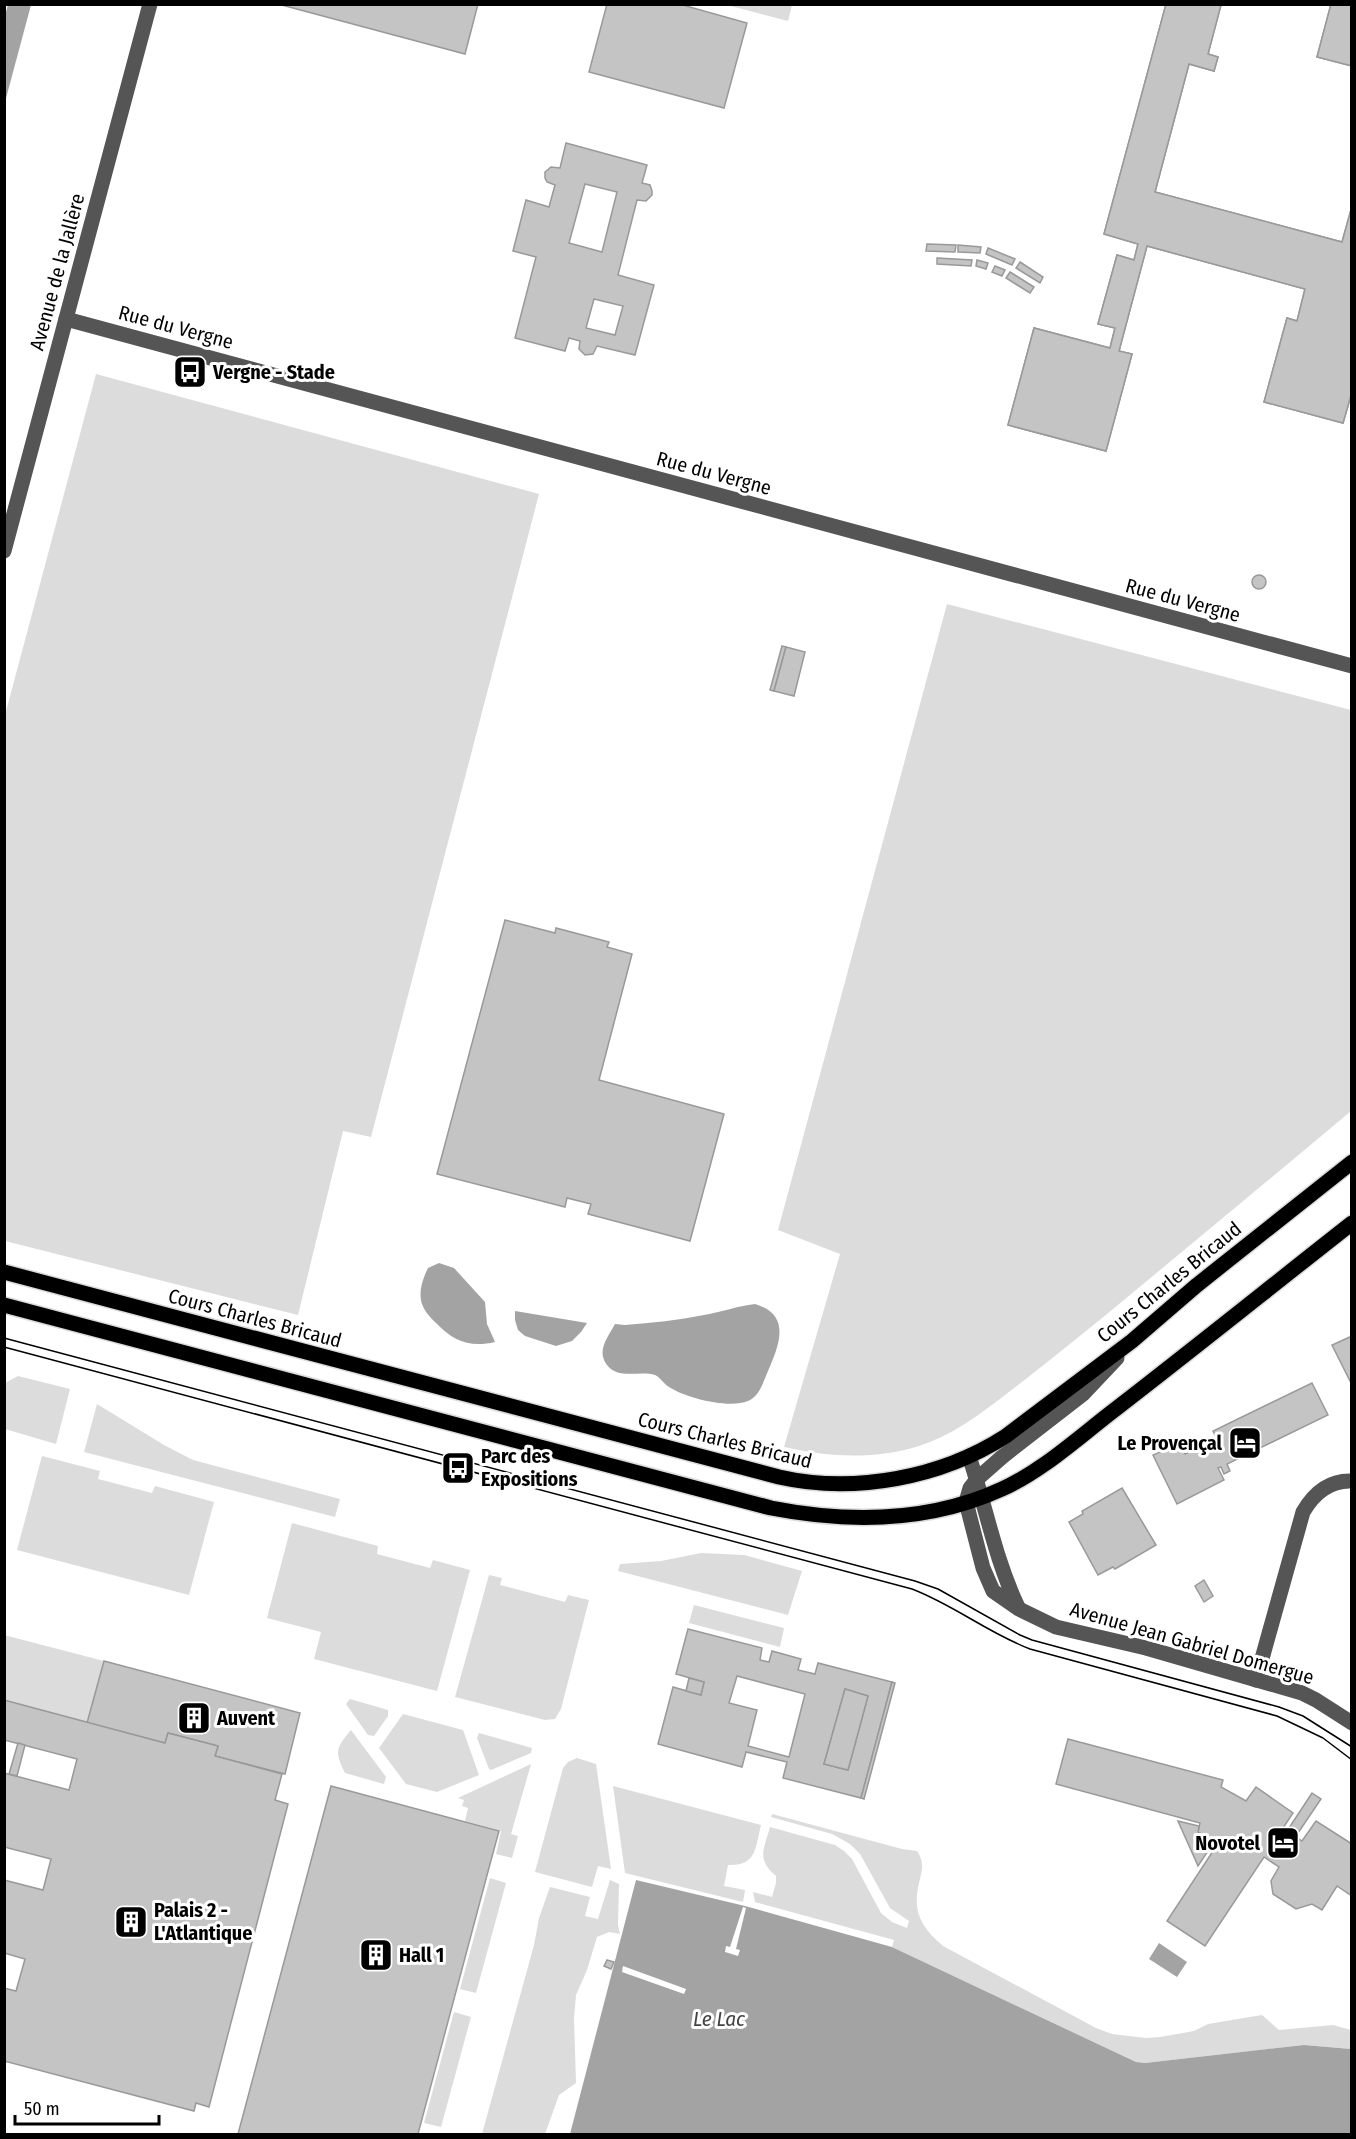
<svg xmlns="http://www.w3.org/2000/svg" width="1356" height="2139" font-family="'Fira Sans Condensed',sans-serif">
	<rect width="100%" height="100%" fill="#fff"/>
	<g fill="#dcdcdc">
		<path d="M727,5H792L788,21Z"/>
		<path d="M96,374L539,494L371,1137L343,1131L298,1315L5,1241V715Z"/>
		<path d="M947,604L1351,710V1111C1270,1179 1189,1246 1107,1314C1079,1337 1051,1359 1022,1382C989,1407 959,1433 919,1446C875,1460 828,1457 784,1447L840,1254L778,1230Z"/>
		<path d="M18,1376L70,1389L56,1444L5,1429V1383Z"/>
		<path d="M97,1404L164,1445L193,1460L340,1499L335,1517L84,1452Z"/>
		<path d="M42,1456L100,1471L98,1479L152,1493L155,1486L214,1502L189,1595L17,1550Z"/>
		<path d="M292,1523L378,1546L377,1554L430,1568L433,1560L470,1570L437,1691L314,1659L321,1632L267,1618Z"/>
		<path d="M701,1553L744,1555L802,1571L788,1615L618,1571L620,1564L661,1561Z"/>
		<path d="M489,1575L502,1578L500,1585L565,1602L568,1595L589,1600L561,1709L555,1719L545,1720L455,1697Z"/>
		<path d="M694,1605L784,1628L780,1647L689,1623Z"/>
		<path d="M4,1635L104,1661L87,1723L5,1700Z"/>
		<path d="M350,1699L388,1710V1716L374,1736L368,1735L346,1704Z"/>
		<path d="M403,1714L463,1730L479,1775L437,1792L406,1784L379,1748Z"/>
		<path d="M351,1730L386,1777L384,1784L345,1773C334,1751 336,1748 351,1730Z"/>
		<path d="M479,1733L532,1748L531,1753L491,1770L489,1769L477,1738Z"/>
		<path d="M577,1758L596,1764L611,1869L598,1866L592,1887L535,1872L563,1768L568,1762Z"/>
		<path d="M531,1764L511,1834L518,1836L512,1858L496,1854L501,1831L465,1821L468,1808L462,1806L464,1800L458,1798Z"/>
		<path d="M613,1786L761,1825C755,1848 757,1866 728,1865L724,1886L745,1890L743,1902L625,1873Z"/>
		<path d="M772,1814L902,1849L917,1851C925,1863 922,1870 919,1883C912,1912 921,1927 943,1946L1096,2028L1112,2034L1146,2038L1160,2037L1194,2031L1208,2024L1262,2015L1279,2030L1333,2025L1351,2030V2049L1304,2045L1145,2063L1136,2062L892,1947L894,1940L755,1902L753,1892L772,1897L776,1883V1876C756,1859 764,1849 770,1827L835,1845L844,1851L852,1859L881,1913L892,1922L907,1928L909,1921L890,1908L860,1854L850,1844L832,1834L771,1817Z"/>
		<path d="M490,1878L506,1883L476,1993L460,1989Z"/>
		<path d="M610,1880L619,1884L618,1925L620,1934L609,1932L597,1937L587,1970L576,1995L574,2018L576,2083L559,2095L545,2134H482L534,1945L539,1918L550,1887L590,1897L585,1916L598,1919Z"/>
		<path d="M454,2012L471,2017L441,2127L424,2123Z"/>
	</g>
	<g fill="#a3a3a3">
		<path d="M8,5H31L5,102L4,19Z"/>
		<path d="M439,1263L454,1268L485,1302L487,1324L495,1342C470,1348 453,1341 436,1323C430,1317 425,1312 422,1304C418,1292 423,1278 428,1268Z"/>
		<path d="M755,1304C792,1315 779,1345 768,1371C763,1382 760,1396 748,1401C729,1409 686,1398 669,1387C664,1384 660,1377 655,1375C640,1370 618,1380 607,1365C596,1351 608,1337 615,1324L625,1325C652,1323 678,1320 704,1315C722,1312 737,1306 755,1304Z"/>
		<path d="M515,1311L587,1323L581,1332L572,1341L556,1346L525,1336L518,1330L515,1320Z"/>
		<path d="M636,1880L745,1906L892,1947L1136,2062L1145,2063L1304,2045L1351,2049V2134H570Z"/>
		<path d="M1159,1943L1187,1962L1177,1977L1149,1959Z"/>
	</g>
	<g fill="#fff">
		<path d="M743,1907L746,1908L736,1949L740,1950L738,1956L725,1952L726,1946L730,1947Z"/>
		<path d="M623,1966L686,1989L684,1994L622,1972Z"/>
	</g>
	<g fill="#c4c4c4" stroke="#999" stroke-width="1.5" fill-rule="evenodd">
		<path d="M278,4H478L465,54Z"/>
		<path d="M607,4H679L747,23L724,108L589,72Z"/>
		<path d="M1166,4L1221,5L1208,54L1218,57L1214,71L1189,64L1155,192L1342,242L1352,206V392L1343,423L1264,402L1287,318L1297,321L1305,289L1147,246L1119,351L1132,354L1106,451L1008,425L1034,328L1110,348L1115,328L1098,324L1117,255L1134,260L1138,244L1104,234ZM1314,291L1338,297L1330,330L1306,323Z"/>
		<path d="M1166,4L1221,5L1208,54L1218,57L1214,71L1189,64L1155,192L1342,242L1352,206V392L1343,423L1264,402L1287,318L1297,321L1305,289L1147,246L1119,351L1132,354L1106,451L1008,425L1034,328L1110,348L1115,328L1098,324L1117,255L1134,260L1138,244L1104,234Z"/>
		<path d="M1331,4H1352V66L1317,57Z"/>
		<path d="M1331,4H1352V66L1317,57Z"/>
		<path d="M566,143L647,165L642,183L650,185L652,191V195L646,201L637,200L618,275L654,285L635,355L597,346L593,354L585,355L579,349L580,341L569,338L565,351L515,338L536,257L513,251L526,200L549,207L555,185L547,182L545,178V172L551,167L560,168ZM585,184L617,192L602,252L569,243ZM594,299L623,306L615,335L586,328Z"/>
		<path d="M927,244L956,245L955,252L926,251Z"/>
		<path d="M958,245L981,247L980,253L958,252Z"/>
		<path d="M988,248L1015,259L1012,265L986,254Z"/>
		<path d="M937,258L972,260L971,266L937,264Z"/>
		<path d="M977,260L988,263L986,269L976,266Z"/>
		<path d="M1020,262L1043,277L1040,283L1016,268Z"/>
		<path d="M995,266L1005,270L1002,276L992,272Z"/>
		<path d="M1010,272L1034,287L1030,293L1006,278Z"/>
		<circle cx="1259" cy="582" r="7"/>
		<path d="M782,646L786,647L774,691L770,690Z"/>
		<path d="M786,647L805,652L794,696L774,691Z"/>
		<path d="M505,920L555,933L556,928L609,942L607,947L632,954L599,1080L724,1114L690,1241L588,1214L591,1204L567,1198L565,1207L437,1174Z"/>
		<path d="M1352,1336V1385L1332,1345Z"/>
		<path d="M1312,1383L1328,1415L1227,1464L1230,1471L1224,1474L1221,1467L1218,1468L1224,1480L1177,1504L1153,1455L1179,1443L1185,1454L1207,1444L1209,1449L1219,1443L1213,1431Z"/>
		<path d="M1122,1488L1156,1545L1115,1569L1113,1567L1098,1575L1069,1522L1083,1514L1082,1511Z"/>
		<path d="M1204,1580L1213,1596L1204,1602L1195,1586Z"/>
		<path d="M688,1629L762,1648L760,1660L769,1662L772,1651L801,1659L798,1670L815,1674L818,1663L892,1682L861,1798L783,1778L787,1762L746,1752L742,1767L658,1744L673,1687L701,1695L704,1682L676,1674ZM737,1676L805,1694L789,1757L748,1746L757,1710L729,1703ZM845,1689L868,1696L848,1770L824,1764Z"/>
		<path d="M104,1661L300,1713L285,1774L215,1756L218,1746L168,1733L165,1743L87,1723Z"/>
		<path d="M689,1678L704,1682L701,1695L686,1691Z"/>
		<path d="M892,1682L895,1683L864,1799L861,1798Z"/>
		<path d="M845,1689L868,1696L848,1770L824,1764Z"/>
		<path d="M4,1700L165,1743L168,1733L218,1746L215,1756L282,1774L275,1800L288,1804L209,2107L196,2103L194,2111L4,2061V1988L16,1991L25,1959L4,1953V1880L43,1890L51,1859L4,1847V1773L69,1790L77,1759L4,1740Z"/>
		<path d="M1068,1739L1223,1780L1221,1787L1246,1801L1256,1787L1293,1813L1283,1828L1302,1841L1316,1821L1352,1844V1896L1337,1886L1322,1910L1312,1904L1296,1909L1273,1894L1271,1881L1279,1867L1264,1857L1205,1946L1167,1921L1217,1845L1198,1832L1200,1823L1056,1784Z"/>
		<path d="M18,1743L25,1745L17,1776L9,1774Z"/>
		<path d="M331,1786L499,1831L490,1864L418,2134H238Z"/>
		<path d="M1312,1793L1321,1799L1296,1836L1287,1831Z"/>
		<path d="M1178,1821L1199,1826L1198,1832L1214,1842L1198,1866Z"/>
		<path d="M607,1960L614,1962L611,1969L604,1966Z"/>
	</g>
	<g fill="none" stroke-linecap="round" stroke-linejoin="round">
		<g stroke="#dbdbdb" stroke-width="18">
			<g id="major">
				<path d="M4,1272L779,1477C854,1494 941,1478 1006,1436L1132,1341L1197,1285L1352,1162"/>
				<path d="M4,1305L771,1508C848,1523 930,1522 1002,1489C1044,1470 1080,1436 1117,1408C1196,1347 1273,1285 1352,1223"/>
			</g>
		</g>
		<g stroke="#555" stroke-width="15">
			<path d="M66,319L1352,666"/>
			<path d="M4,551L150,4"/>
			<path d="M1117,1358L1083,1394L1002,1457L977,1479L970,1488L966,1502L983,1568L993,1591L1019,1609L1056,1627L1146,1648L1302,1693L1316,1700L1352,1723"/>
			<path d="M969,1456C986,1507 995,1559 1018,1607"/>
			<path d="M1256,1680L1303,1512C1314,1493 1329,1480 1352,1481"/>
		</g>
		<use href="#major" stroke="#000" stroke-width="15"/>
		<g stroke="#000" stroke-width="1.5">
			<path d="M4,1338L915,1581L938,1589L1020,1635L1032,1640L1279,1707L1303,1716L1352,1747"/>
			<path d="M4,1347L912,1589C954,1605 988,1633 1030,1649L1277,1716L1323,1738L1352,1760"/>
		</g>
	</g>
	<defs>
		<g id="bus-square" transform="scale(1.725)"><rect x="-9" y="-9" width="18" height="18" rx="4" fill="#000" stroke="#fff"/><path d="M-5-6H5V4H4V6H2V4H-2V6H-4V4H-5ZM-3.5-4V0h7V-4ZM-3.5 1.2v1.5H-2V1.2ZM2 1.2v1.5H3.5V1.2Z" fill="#fff"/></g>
		<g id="hotel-square" transform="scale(1.725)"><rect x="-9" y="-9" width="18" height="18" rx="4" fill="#000" stroke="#fff"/><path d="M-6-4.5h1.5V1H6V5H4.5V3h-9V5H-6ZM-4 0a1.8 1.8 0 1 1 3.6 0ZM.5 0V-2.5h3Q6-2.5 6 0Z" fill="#fff"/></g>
		<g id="building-square" transform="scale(1.725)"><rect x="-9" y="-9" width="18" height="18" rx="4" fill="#000" stroke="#fff"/><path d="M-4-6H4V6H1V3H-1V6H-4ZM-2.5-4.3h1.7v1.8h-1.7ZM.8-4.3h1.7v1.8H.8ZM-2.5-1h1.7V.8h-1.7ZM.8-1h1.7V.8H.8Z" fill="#fff"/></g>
	</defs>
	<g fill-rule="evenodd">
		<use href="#bus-square" x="190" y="372"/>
		<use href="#hotel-square" x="1245" y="1443"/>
		<use href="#bus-square" x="458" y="1468"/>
		<use href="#building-square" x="194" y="1718"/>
		<use href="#hotel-square" x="1283" y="1843"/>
		<use href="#building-square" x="131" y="1922"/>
		<use href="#building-square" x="376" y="1955"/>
	</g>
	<g text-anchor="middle" stroke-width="6" stroke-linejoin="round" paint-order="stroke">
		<g font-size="20" fill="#000" stroke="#fff">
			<text transform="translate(57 272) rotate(-75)" y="7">Avenue de la Jallère</text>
			<text transform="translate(176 327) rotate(15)" y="7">Rue du Vergne</text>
			<text transform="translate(714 473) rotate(15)" y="7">Rue du Vergne</text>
			<text transform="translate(1183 600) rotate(15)" y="7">Rue du Vergne</text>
			<text transform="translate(1169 1282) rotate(-39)" y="7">Cours Charles Bricaud</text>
			<text transform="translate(255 1318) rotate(15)" y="7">Cours Charles Bricaud</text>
			<text transform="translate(725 1440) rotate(14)" y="7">Cours Charles Bricaud</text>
			<text transform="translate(1192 1643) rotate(16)" y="7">Avenue Jean Gabriel Domergue</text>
		</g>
		<g font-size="20" font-weight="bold" fill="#000" stroke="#fff" text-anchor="start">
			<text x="213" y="379">Vergne - Stade</text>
			<text x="1222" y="1450" text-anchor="end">Le Provençal</text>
			<text x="481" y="1463">Parc des<tspan x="481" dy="23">Expositions</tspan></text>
			<text x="217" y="1725">Auvent</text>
			<text x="1260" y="1850" text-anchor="end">Novotel</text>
			<text x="154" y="1917">Palais 2 -<tspan x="154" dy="23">L'Atlantique</tspan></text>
			<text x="399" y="1962">Hall 1</text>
		</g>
		<g font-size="21" font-style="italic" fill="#444" stroke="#fff">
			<text x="719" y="2026">Le Lac</text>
		</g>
	</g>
	<rect width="1356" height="2139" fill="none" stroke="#000000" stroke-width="12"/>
	<path d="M15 2115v9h144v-9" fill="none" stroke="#000000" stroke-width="3"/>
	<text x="24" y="2115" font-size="18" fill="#000000" stroke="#ffffff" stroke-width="4.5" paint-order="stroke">50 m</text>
</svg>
